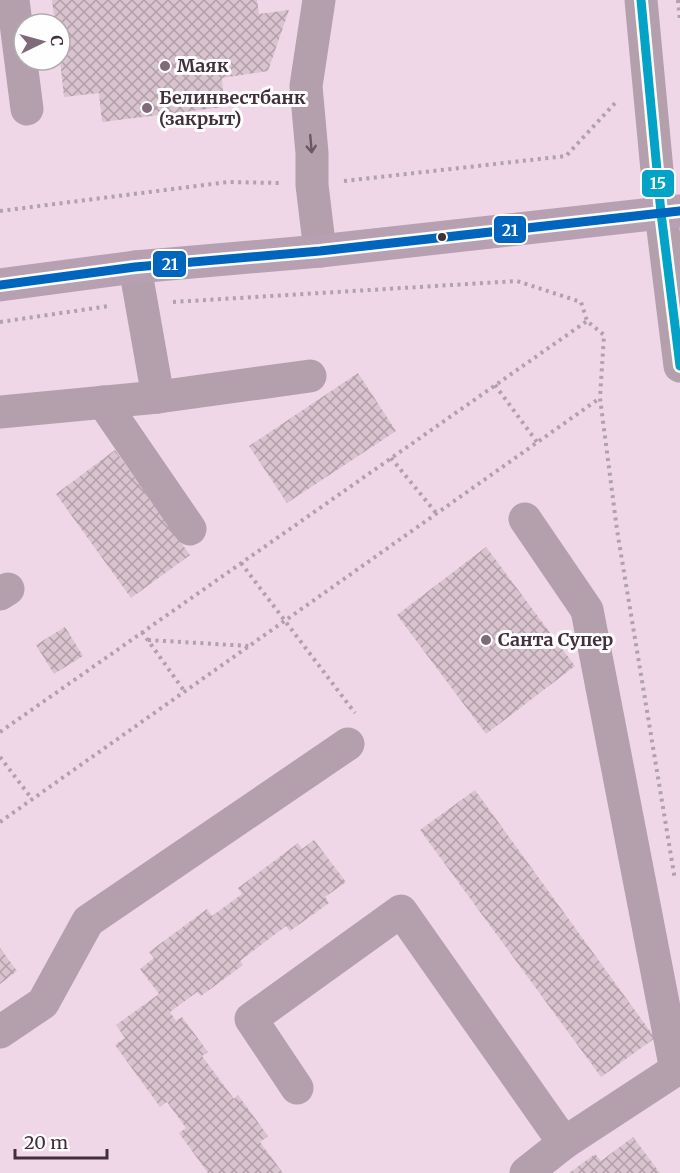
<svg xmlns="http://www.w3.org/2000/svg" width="680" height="1173" font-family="Merriweather,serif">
	<defs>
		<pattern id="building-cross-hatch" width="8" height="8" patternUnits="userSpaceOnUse" patternTransform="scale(1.5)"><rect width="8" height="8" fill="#d8c3ce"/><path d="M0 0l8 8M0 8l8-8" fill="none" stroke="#b19fa8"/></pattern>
	</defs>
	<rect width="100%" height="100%" fill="#efd7e8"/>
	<g fill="url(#building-cross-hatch)">
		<path d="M52,0H257L259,14L289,10L268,71L222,78L224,107L102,122L99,93L64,97L60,60V24H55Z"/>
		<path d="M358,373L396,431L287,503L249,446Z"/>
		<path d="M115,450L190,555L131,598L56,494Z"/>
		<path d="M486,547L575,666L486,734L397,615Z"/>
		<path d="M65,627L83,656L54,674L36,645Z"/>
		<path d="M475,790L655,1038L601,1077L420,830Z"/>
		<path d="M314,840L346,882L325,897L329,903L290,931L286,926L240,961L243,965L201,996L197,992L170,1012L176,1021L182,1017L208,1052L202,1056L234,1099L238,1095L268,1136L260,1142L283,1173H208L179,1133L186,1128L167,1102L160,1107L115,1045L125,1038L116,1025L159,994L140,969L154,958L149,952L207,909L212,916L242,894L238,888L298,843L302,849Z"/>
		<path d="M0,948L17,971L0,984Z"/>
		<path d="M633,1137L660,1173H569L595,1154L601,1161Z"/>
	</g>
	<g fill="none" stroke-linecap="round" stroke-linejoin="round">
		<g stroke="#b0a1ac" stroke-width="4" stroke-dasharray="3 4.5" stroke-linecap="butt">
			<path d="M678,0L680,21"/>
			<path d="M344,181L566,156L616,102"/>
			<path d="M0,211L228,182L279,183"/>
			<path d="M173,302L517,281L581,302L587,321L604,335L600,398L617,530L675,880"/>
			<path d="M0,322L109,306"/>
			<path d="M495,385L537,442"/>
			<path d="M391,458L437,514"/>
			<path d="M241,563L355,713"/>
			<path d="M142,632L185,692"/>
			<path d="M148,640L249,646"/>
			<path d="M0,732L587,321"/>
			<path d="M0,757L32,799"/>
			<path d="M0,822L600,398"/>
		</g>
		<g stroke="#b3a0ac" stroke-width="33">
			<path d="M13,0L27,109"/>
			<path d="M319,0L306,86L312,153V185L320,251"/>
			<path d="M641,0L661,213L680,366"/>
			<path d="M135,267L158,397"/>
			<path d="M103,402L190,529"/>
			<path d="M0,412L158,397L310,376"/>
			<path d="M525,519L587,610L676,1070"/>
			<path d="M0,594L8,589"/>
			<path d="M0,1032L43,1003L88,921L348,744"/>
			<path d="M297,1088L251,1019L401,911L564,1143"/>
			<path d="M526,1173L564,1143L680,1067"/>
		</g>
		<path stroke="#b6a0b1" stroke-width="33" d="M0,285L135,267L320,251L680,211"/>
		<g stroke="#fefefe" stroke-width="14">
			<path id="bus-1" d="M641,0L661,213L680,366"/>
		</g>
		<g stroke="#fefefe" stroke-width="14">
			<path id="bus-2" d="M0,285L135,267L320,251L680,211"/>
		</g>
		<use href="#bus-1" stroke="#03a3c7" stroke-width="9"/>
		<use href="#bus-2" stroke="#0065bd" stroke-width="9"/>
	</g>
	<defs><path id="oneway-shaft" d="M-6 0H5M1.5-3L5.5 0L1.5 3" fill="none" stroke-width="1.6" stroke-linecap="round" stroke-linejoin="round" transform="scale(1.5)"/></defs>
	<use stroke="#695763" href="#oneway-shaft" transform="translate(311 144) rotate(85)"/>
	<g fill="#7e6a78" stroke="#fefefe" stroke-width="2">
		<circle cx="165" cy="66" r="6"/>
		<circle cx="147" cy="108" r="6"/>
		<circle cx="486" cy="640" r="6"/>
	</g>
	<circle fill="#41303c" stroke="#fefefe" stroke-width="2" cx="442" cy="237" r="5"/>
	<g text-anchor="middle" stroke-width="6" stroke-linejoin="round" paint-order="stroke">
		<g font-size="18" font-weight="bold" fill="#41303c" stroke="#fefefe" text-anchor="start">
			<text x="177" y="72">Маяк</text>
			<text x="159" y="104">Белинвестбанк<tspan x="159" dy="21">(закрыт)</tspan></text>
			<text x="498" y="646">Санта Супер</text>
		</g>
	</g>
	<g stroke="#fefefe" stroke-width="2">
		<rect x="641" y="169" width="34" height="29" rx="6" fill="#03a3c7"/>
		<rect x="493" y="215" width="34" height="29" rx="6" fill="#0065bd"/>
		<rect x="152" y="250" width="35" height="28" rx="6" fill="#0065bd"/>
	</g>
	<g font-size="16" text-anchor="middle" font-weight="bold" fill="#fff">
		<text x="658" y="189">15</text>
		<text x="510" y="236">21</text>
		<text x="170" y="270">21</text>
	</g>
	<g transform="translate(42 42) rotate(85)"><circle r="28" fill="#fefefe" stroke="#b2acb0" stroke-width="1.5"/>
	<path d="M0-4.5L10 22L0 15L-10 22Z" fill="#7e6a78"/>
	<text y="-9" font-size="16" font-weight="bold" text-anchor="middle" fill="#41303c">С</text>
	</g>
	<path d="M15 1149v9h92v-9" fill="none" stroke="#41303c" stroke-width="3"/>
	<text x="24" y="1149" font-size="18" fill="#41303c" stroke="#fefefe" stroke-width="4.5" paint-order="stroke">20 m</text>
</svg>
